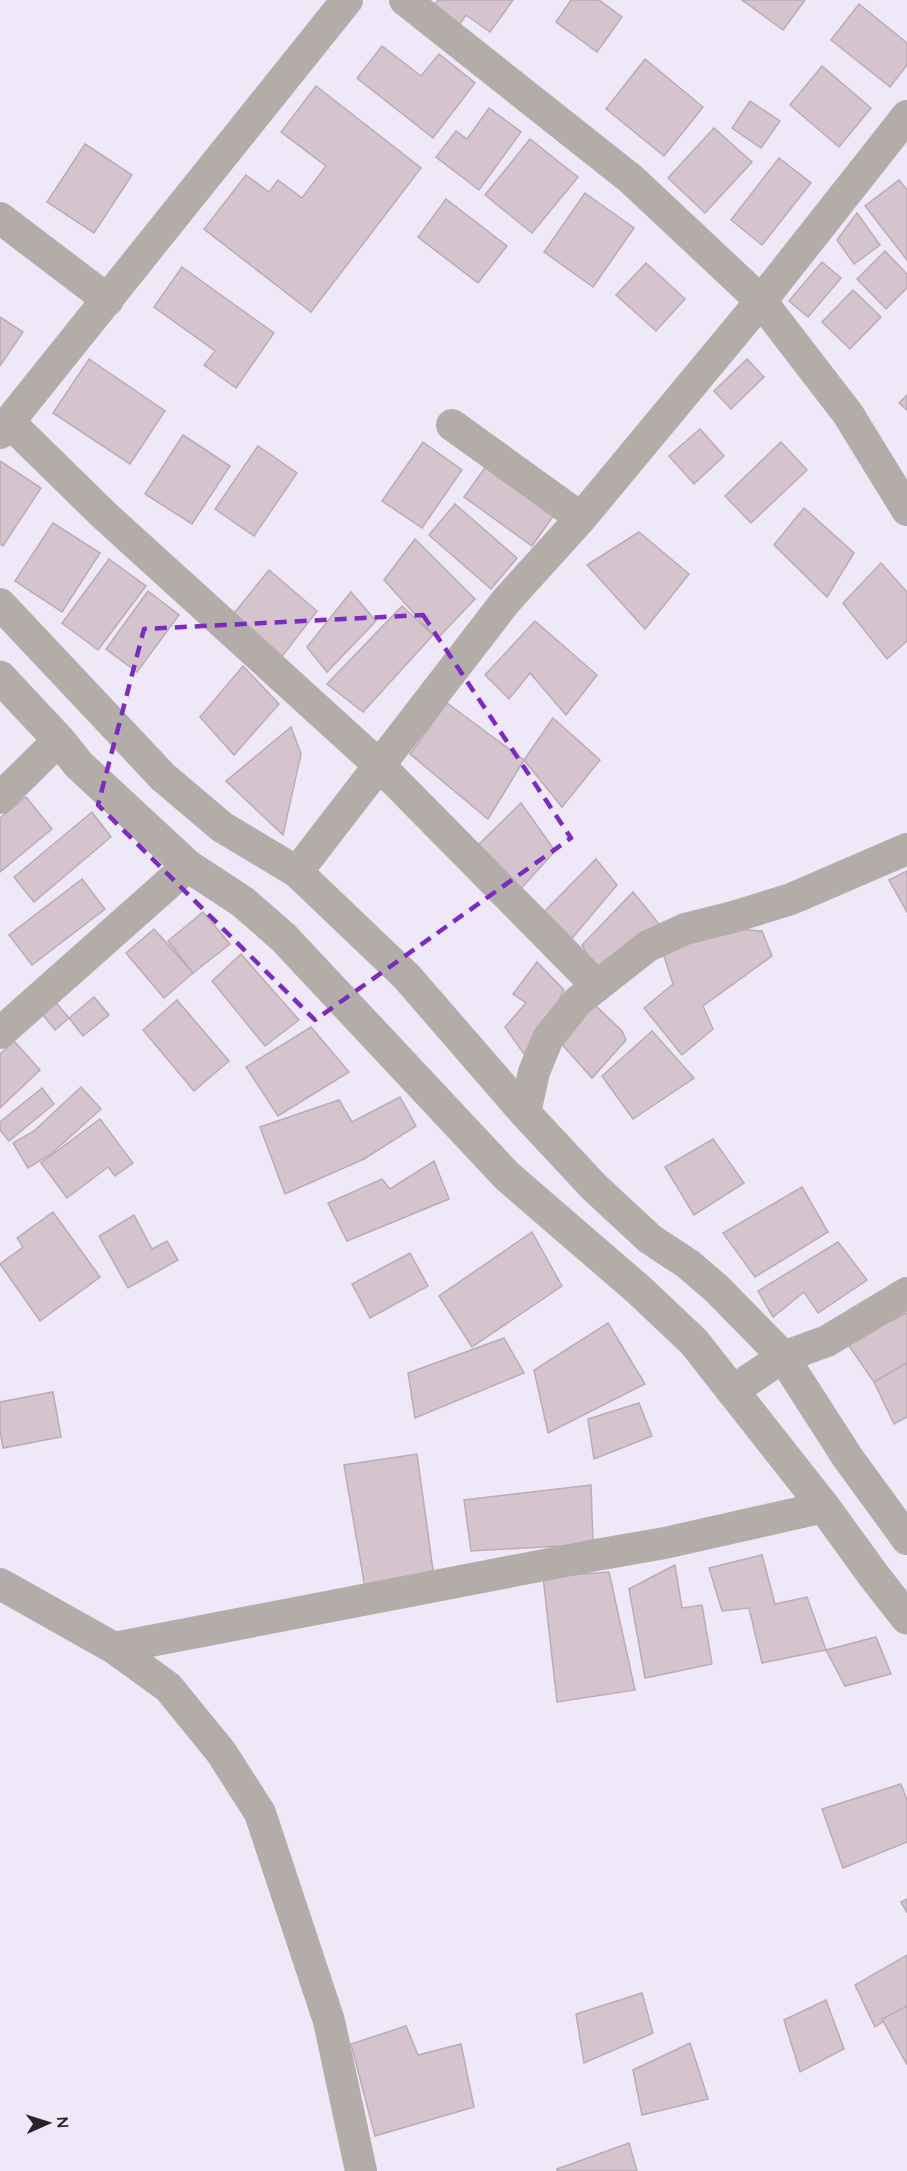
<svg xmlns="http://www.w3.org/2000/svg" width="907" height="2171" font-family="Quicksand,sans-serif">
	<rect width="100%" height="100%" fill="#eee8f9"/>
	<g fill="#d5c4ce" stroke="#bbabb4" stroke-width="1.5">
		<path d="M438,0H513L490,32L466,15L455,31L430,11Z"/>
		<path d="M571,0H599L622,17L597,52L556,22Z"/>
		<path d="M742,0H805L783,30Z"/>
		<path d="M859,4L907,43V65L890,87L831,40Z"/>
		<path d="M382,46L421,76L439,54L475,83L433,138L357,78Z"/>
		<path d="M645,59L703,107L664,156L606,109Z"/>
		<path d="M822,66L871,108L839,147L790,105Z"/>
		<path d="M316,86L421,168L311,312L204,229L246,175L269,192L278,180L302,198L326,166L281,132Z"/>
		<path d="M750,101L780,121L761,148L732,128Z"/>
		<path d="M489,108L521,132L479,190L436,157L456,131L467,139Z"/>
		<path d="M714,128L752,162L705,213L668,178Z"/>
		<path d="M530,139L578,177L532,233L485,195Z"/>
		<path d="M85,144L132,175L94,233L47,202Z"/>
		<path d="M779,158L811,183L762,245L731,220Z"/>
		<path d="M899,180L907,190V260L865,206Z"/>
		<path d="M585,193L634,228L593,287L544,252Z"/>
		<path d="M446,199L507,246L478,283L418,237Z"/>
		<path d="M857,213L880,245L854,264L837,240Z"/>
		<path d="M885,251L907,274V288L886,309L857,279Z"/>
		<path d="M822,262L841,278L808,317L789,301Z"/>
		<path d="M646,263L685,299L656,331L616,295Z"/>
		<path d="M182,267L274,333L236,388L204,365L215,351L154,307Z"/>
		<path d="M853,290L881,317L850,349L822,322Z"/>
		<path d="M0,317L23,332L0,366Z"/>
		<path d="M89,359L165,411L130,464L53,413Z"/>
		<path d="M747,359L764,377L731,409L714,391Z"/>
		<path d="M907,395V410L899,403Z"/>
		<path d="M700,429L724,456L694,484L669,456Z"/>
		<path d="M183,435L230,466L192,524L145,494Z"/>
		<path d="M423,442L462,470L422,528L382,501Z"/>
		<path d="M781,442L807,470L751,523L725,496Z"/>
		<path d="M258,446L297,473L254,536L215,509Z"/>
		<path d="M0,461L41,488L3,546L0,544Z"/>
		<path d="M489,462L557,511L532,546L464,497Z"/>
		<path d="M455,504L517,558L491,589L429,535Z"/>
		<path d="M804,508L854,553L827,597L774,545Z"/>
		<path d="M53,523L100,553L62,612L15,581Z"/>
		<path d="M639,532L689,574L645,629L587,565Z"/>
		<path d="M415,539L475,599L437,639L384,580Z"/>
		<path d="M109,559L146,586L98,650L62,623Z"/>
		<path d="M881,563L907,592V641L887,659L843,603Z"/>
		<path d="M269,570L317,611L280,659L231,617Z"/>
		<path d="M148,591L179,615L137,672L106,649Z"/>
		<path d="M351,592L376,621L327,672L307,647Z"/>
		<path d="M402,606L433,635L363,712L327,684Z"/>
		<path d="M535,621L597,675L566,715L530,673L509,699L485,675Z"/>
		<path d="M243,666L279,704L234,755L200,717Z"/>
		<path d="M447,703L524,760L488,819L410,754Z"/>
		<path d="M553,718L600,760L562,807L524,760Z"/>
		<path d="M291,727L301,754L283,835L226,781Z"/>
		<path d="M26,797L52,829L0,872V818Z"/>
		<path d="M521,803L555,851L519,891L476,847Z"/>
		<path d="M92,812L111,837L34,902L14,877Z"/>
		<path d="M596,859L617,885L568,943L542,914Z"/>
		<path d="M907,871V912L889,880Z"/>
		<path d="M82,879L105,909L32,965L9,935Z"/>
		<path d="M633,892L659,924L600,977L582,945Z"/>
		<path d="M203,912L230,944L193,973L168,941Z"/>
		<path d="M706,927L762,931L772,956L703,1006L713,1029L682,1055L644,1008L673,984L664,956Z"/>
		<path d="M154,929L193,973L164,998L126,953Z"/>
		<path d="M241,954L299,1020L265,1046L212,981Z"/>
		<path d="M537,962L564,990L529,1061L505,1027L526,1003L513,994Z"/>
		<path d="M94,997L109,1015L83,1036L69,1018Z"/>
		<path d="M52,998L69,1018L55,1030L38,1009Z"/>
		<path d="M177,1000L229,1061L194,1091L143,1030Z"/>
		<path d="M592,1002L622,1031L626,1040L592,1078L559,1041Z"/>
		<path d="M311,1027L349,1072L278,1116L246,1067Z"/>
		<path d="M652,1031L694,1078L633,1119L602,1076Z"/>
		<path d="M14,1041L40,1070L0,1108V1054Z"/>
		<path d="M81,1087L101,1109L51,1154L28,1168L13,1143L34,1131Z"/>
		<path d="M42,1088L54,1104L9,1141L0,1130V1122Z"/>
		<path d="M400,1097L416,1126L364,1159L285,1194L260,1127L339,1100L352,1122Z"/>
		<path d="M100,1119L133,1163L115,1176L108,1167L67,1198L41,1163Z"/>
		<path d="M713,1139L744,1183L694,1215L665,1167Z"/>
		<path d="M434,1161L449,1199L347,1241L328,1203L382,1179L390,1189Z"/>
		<path d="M802,1187L828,1232L755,1277L723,1233Z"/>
		<path d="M53,1212L100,1277L40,1321L0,1264L23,1247L17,1238Z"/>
		<path d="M134,1215L152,1249L167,1241L178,1260L128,1288L99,1236Z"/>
		<path d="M532,1232L562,1286L472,1347L439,1296Z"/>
		<path d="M838,1242L867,1280L818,1313L804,1292L773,1317L758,1291Z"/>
		<path d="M410,1253L428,1286L370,1318L352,1284Z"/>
		<path d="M907,1313V1363L874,1382L847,1343Z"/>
		<path d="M608,1323L645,1384L548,1433L534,1370Z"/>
		<path d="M504,1338L524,1373L415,1418L408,1373Z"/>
		<path d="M907,1363V1417L894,1424L874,1382Z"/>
		<path d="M53,1392L61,1437L3,1448L0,1431V1402Z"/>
		<path d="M639,1403L652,1436L594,1459L588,1419Z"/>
		<path d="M417,1454L433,1570L366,1594L344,1465Z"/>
		<path d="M591,1485L593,1544L471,1551L464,1500Z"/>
		<path d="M762,1555L775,1604L807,1597L826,1650L762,1663L749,1608L722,1611L709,1568Z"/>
		<path d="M675,1565L682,1608L702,1605L712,1664L645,1678L629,1589Z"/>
		<path d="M609,1572L635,1690L557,1702L543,1577Z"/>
		<path d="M876,1637L891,1674L845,1686L826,1650Z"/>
		<path d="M901,1784L907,1800V1842L843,1868L822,1809Z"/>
		<path d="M907,1899V1913L901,1902Z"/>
		<path d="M907,1955V2006L875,2027L855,1985Z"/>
		<path d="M642,1993L653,2033L584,2063L576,2014Z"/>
		<path d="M826,2000L844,2049L800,2072L784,2020Z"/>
		<path d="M907,2006V2065L882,2019Z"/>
		<path d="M406,2026L418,2055L461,2044L474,2107L375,2136L351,2044Z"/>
		<path d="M690,2043L708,2099L642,2115L633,2070Z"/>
		<path d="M629,2143L637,2171H557V2169Z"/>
	</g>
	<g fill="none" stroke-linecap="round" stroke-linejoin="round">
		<g stroke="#b4aca8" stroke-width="32">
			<path d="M405,0L631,179L761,301L848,414L907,510"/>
			<path d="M0,218L108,300"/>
			<path d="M9,422L104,515L380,766L597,986"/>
			<path d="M452,425L581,518"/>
			<path d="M0,433L347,0"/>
			<path d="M0,604L163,777L222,827L297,872L407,977L525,1113L594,1187L650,1239L688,1264L716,1288L769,1342L783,1357L848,1458L907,1539"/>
			<path d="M0,798L59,740"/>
			<path d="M297,872L506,601L581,518L761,301L907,116"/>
			<path d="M0,1033L188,866"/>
			<path d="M525,1113L534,1072L548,1038L578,1001L648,946L685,929L733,917L791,899L907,849"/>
			<path d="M732,1391L783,1357L827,1341L907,1293"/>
			<path d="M0,1584L114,1648L168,1687L221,1752L260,1813L329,2021L361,2171"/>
			<path d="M114,1648L596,1555L665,1543L824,1507"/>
		</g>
		<path stroke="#b4aca8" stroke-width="33" d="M0,677L59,740L79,765L188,866L243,902L284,938L507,1176L639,1290L694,1342L824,1507L874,1576L907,1618"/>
	</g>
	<path fill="none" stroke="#7b2cbf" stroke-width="4.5" stroke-dasharray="12 8" stroke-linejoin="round" d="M423,615L571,838L315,1020L98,805L144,629Z"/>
	<g transform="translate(48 2123) rotate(87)" stroke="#eee8f9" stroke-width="4.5" paint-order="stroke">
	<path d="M0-4.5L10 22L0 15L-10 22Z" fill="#27252b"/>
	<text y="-9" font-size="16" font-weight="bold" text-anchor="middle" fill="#27252b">N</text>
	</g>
</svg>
